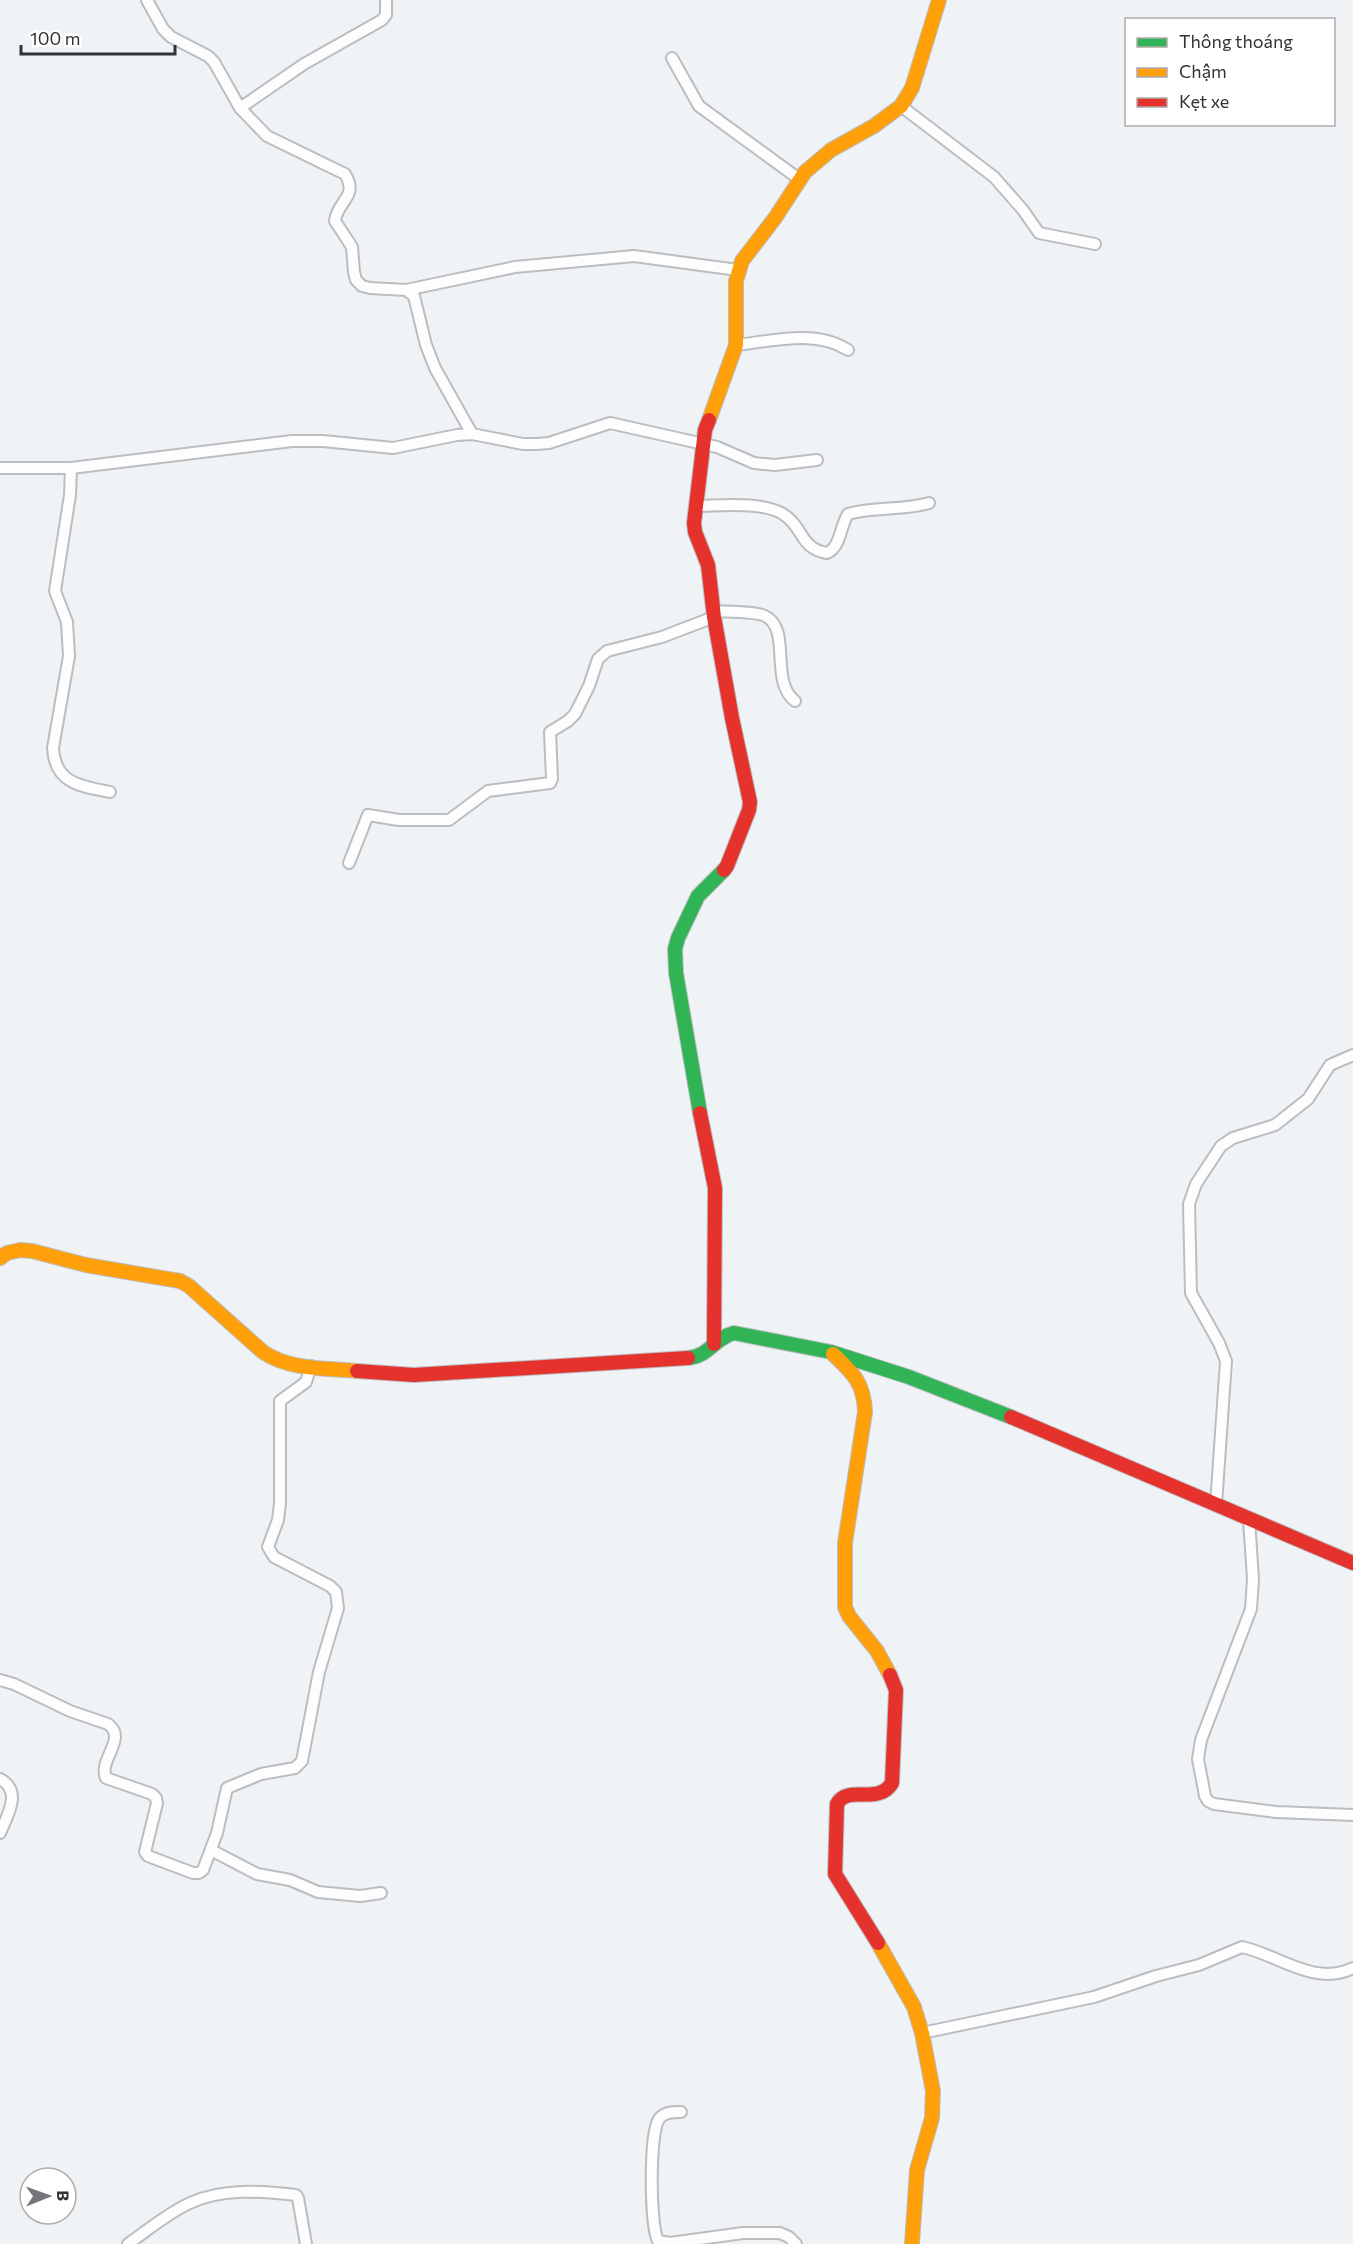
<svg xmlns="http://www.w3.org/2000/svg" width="1353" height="2244" font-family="Commissioner,sans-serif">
	<rect width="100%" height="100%" fill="#f0f3f6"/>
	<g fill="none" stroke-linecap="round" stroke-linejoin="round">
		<g stroke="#bbbdc0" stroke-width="14">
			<g id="street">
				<path d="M147,0L163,29L171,37L208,56L214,62L240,108L267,136L345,174C359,197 337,201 335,221L352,247L354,272L356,280L362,286L370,288L406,290L414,296L426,345L435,368L472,434"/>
				<path d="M672,58L699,106L799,179"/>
				<path d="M901,106L994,177L1023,210L1039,233L1095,244"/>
				<path d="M240,108L304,64L382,20L386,15V0"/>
				<path d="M406,290L515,267L634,256L738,270"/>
				<path d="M736,345C772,341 816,329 848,350"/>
				<path d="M0,468H71L292,441H323L393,448L457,435L472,434L523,444H537L549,443L610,423L717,447L754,463L775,465L817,460"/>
				<path d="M71,468L70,495L55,591L67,622L69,656L53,748C55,784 81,786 110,792"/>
				<path d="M695,506C719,506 762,501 783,514C804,527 799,548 827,553C841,547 840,526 848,514C876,506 902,511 929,503"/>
				<path d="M713,611C726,612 754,611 765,616C792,629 769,681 795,701"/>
				<path d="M349,863L368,815L399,820H449L488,791L550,783L552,779L550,732L568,721L575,714L589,686L598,659L607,651L662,637L714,617"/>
				<path d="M1216,1505L1226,1361L1219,1343L1191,1293L1189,1204L1196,1184L1221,1146L1233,1138L1275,1125L1308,1099L1330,1065L1353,1055"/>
				<path d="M1249,1520L1253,1579L1251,1609L1201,1740L1198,1759L1205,1796L1208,1801L1214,1804L1276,1812L1353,1815"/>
				<path d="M0,1680L14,1684L70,1711L108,1724C128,1739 98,1759 106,1778L152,1794L156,1798L157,1803L145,1852L148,1856L193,1873H199L203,1870L217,1833L227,1788L261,1774L295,1768L302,1761L319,1672L338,1608L336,1592L330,1586L274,1557L268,1547L278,1520L280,1503V1401L306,1382L311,1366"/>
				<path d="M0,1779C23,1791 7,1816 0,1833"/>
				<path d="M211,1850L257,1874L290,1880L318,1892L360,1896L381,1893"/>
				<path d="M922,2033L1094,1997L1156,1976L1199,1965L1242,1947C1279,1955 1315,1987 1353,1968"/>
				<path d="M681,2112C673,2112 664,2112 659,2119C649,2134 650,2226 658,2241L670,2243L743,2233H780L789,2237L796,2244"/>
				<path d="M128,2244C148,2230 168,2213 190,2203C222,2188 261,2191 296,2195L298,2198L306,2244"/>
			</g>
		</g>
		<g stroke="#bbbdc0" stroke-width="16">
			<g id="fast">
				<path d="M700,1113L676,973L675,949L678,938L698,896L724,870"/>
				<path d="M688,1358C710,1356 714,1338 734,1333L831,1352L909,1377L1011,1417"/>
			</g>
		</g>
		<g stroke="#bbbdc0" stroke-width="16">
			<g id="slow">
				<path d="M709,420L736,345V281L742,261L775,218L805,172L831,150L874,126L901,106L912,88L939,0"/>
				<path d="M0,1258L7,1253L20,1250L32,1251L86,1265L180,1281L189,1286L263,1352C289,1370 326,1368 357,1371"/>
				<path d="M833,1354C853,1373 864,1383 865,1412L845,1543V1607L849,1616L877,1651L890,1675"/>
				<path d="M878,1943L914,2007L922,2033L933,2091L932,2118L917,2170L912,2244"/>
			</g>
		</g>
		<g stroke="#bbbdc0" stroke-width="16">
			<g id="jam">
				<path d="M709,420L705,430L694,523L695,532L708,565L714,617L732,718L750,802L749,810L727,866L724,870"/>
				<path d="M700,1113L715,1188L714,1344"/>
				<path d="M357,1371L414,1375L688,1358"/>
				<path d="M1011,1417L1353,1563"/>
				<path d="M878,1943L835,1874L837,1804C847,1784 878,1806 892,1783L896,1690L890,1675"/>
			</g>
		</g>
		<use href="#street" stroke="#fdfdfe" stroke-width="10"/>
		<use href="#fast" stroke="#30b455" stroke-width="14"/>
		<use href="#slow" stroke="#ff9f0a" stroke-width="14"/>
		<use href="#jam" stroke="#e5322d" stroke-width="14"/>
	</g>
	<rect x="1125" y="18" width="210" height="108" fill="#ffffff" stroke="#adadaf" stroke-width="1.5"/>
	<rect x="1137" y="38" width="30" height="9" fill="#30b455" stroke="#adadaf" stroke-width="1.5"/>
	<text x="1179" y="48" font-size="18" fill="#313336">Thông thoáng</text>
	<rect x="1137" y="68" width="30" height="9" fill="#ff9f0a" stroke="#adadaf" stroke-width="1.5"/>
	<text x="1179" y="78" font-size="18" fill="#313336">Chậm</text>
	<rect x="1137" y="98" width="30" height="9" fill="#e5322d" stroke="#adadaf" stroke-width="1.5"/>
	<text x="1179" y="108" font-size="18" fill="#313336">Kẹt xe</text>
	<g transform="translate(48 2196) rotate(89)"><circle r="28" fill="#ffffff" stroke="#adadaf" stroke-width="1.5"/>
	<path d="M0-4.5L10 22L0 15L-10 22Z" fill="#747679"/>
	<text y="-9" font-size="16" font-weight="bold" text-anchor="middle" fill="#313336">B</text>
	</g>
	<path d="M21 45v9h154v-9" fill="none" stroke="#313336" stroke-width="3"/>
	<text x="30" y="45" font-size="18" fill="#313336" stroke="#ffffff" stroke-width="4.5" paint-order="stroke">100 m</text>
</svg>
